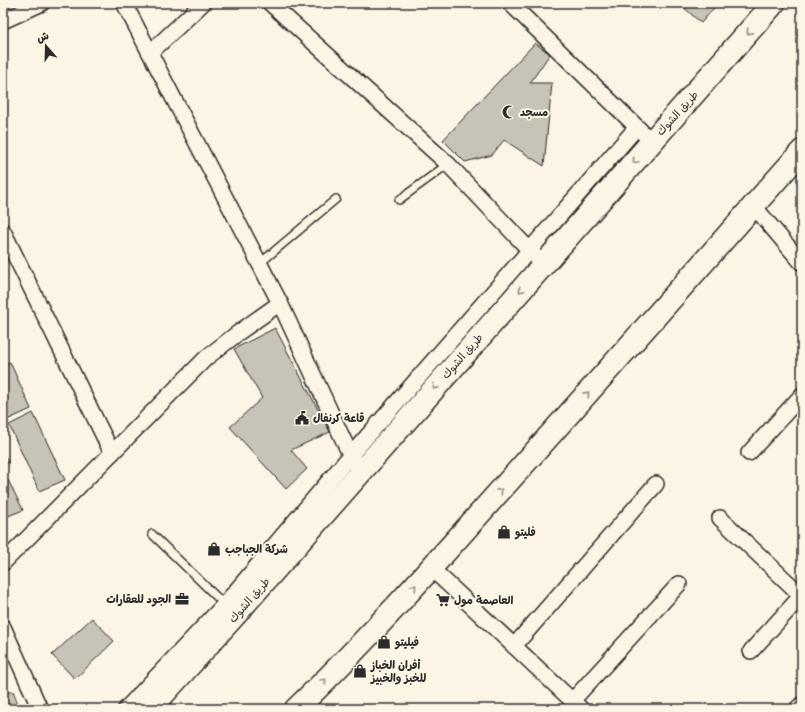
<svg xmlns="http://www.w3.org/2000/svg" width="805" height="712" font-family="'Balsamiq Sans','Playpen Sans Arabic',sans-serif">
	<rect width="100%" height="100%" fill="#fcf5e5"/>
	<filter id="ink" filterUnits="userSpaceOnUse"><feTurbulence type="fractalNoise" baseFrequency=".025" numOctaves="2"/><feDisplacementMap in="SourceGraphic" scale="8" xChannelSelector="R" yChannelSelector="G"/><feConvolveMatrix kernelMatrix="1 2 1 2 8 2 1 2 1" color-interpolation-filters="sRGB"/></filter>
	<g filter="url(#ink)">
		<g fill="#c8c3b7" stroke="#2b2b2b">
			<path d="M679,3H718L701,23Z"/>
			<path d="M535,43L550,54L530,83H552L544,166L504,140L492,155L465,162L443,140Z"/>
			<path d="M275,328L330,432L291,450L307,469L286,489L230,427L262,398L234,349Z"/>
			<path d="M10,362L31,409L7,420L3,410V365Z"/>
			<path d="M33,413L65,480L39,491L9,425Z"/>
			<path d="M3,452L8,462L3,464Z"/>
			<path d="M8,480L23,510L3,518V482Z"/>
			<path d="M92,618L114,641L75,679L52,655Z"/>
			<path d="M13,691L20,709H3V694Z"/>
		</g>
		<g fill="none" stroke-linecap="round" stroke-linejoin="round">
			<g stroke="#2b2b2b" stroke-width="10">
				<g id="service">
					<path d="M399,200L448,164"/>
					<path d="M259,264L336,199"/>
					<path d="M152,534L226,606"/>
				</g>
			</g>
			<g stroke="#2b2b2b" stroke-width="18">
				<g id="minor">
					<path d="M124,3L280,303L354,463"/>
					<path d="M270,3L448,164L537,258"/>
					<path d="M510,3L644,134"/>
					<path d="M3,21L42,3"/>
					<path d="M150,53L203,3"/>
					<path d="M753,205L802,263"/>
					<path d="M3,231L112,453"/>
					<path d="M749,453L802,395"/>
					<path d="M720,518L802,596"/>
					<path d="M3,563L206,358L238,333L280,303"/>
					<path d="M431,568L581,709"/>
					<path d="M3,627L40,709"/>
					<path d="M514,646L656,484"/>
					<path d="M751,651L802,595"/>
					<path d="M572,701L679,584"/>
					<path d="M126,709L224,605L350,456L637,127"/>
					<path d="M797,709L802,704"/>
				</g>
			</g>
			<g stroke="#2b2b2b" stroke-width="25">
				<g id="primary">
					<path d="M150,709L235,615L774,3"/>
					<path d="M296,709C367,641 432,567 498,493C600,380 701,265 802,151"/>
				</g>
			</g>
			<use href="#service" stroke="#fcf5e5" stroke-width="7"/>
			<use href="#minor" stroke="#fcf5e5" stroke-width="15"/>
			<use href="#primary" stroke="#fcf5e5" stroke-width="22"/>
		</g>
		<defs><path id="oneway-chevron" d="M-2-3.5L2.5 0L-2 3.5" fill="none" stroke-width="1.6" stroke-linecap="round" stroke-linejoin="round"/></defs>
		<g stroke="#949088">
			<use href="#oneway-chevron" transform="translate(749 32) rotate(132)"/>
			<use href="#oneway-chevron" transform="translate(635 161) rotate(131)"/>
			<use href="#oneway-chevron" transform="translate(521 290) rotate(131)"/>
			<use href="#oneway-chevron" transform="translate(435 387) rotate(131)"/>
			<use href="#oneway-chevron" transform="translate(587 394) rotate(-48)"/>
			<use href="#oneway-chevron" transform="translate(500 491) rotate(-48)"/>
			<use href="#oneway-chevron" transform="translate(414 587) rotate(-48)"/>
			<use href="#oneway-chevron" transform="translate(324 681) rotate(-45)"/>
		</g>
	</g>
	<defs>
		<g id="mosque-bare" transform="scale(1.08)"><path d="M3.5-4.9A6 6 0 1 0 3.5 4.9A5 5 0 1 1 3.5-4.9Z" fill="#2b2b2b" stroke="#fcf5e5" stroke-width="2.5" paint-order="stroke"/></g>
		<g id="civic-bare" transform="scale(1.08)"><path d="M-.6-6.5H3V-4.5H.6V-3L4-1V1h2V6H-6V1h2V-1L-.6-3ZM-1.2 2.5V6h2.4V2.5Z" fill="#2b2b2b" stroke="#fcf5e5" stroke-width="2.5" paint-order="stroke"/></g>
		<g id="shop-bare" transform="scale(1.08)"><path d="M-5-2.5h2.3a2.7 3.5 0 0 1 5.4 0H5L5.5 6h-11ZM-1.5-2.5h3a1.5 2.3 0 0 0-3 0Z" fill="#2b2b2b" stroke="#fcf5e5" stroke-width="2.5" paint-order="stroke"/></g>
		<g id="office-bare" transform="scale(1.08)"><path d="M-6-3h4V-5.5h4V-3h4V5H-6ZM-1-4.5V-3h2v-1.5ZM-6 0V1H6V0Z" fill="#2b2b2b" stroke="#fcf5e5" stroke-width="2.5" paint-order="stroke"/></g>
		<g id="supermarket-bare" transform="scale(1.08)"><path d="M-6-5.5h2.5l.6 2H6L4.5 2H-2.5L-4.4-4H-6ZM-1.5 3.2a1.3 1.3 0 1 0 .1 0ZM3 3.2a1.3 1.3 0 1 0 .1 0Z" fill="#2b2b2b" stroke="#fcf5e5" stroke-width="2.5" paint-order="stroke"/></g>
	</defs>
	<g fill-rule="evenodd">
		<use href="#mosque-bare" x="509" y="112"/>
		<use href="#civic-bare" x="302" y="418"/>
		<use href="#shop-bare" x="504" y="532"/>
		<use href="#shop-bare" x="214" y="549"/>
		<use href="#office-bare" x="182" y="599"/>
		<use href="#supermarket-bare" x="443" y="600"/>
		<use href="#shop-bare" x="384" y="642"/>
		<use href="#shop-bare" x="360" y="671"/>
	</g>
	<g text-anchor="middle" stroke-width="4" stroke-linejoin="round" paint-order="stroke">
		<g font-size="11" font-weight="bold" fill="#2b2b2b" stroke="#fcf5e5" text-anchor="start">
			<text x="520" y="116">مسجد</text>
			<text x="313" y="422">قاعة كرنفال</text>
			<text x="515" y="536">فليتو</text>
			<text x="225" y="553">شركة الجباجب</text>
			<text x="171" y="603" text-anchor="end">الجود للعقارات</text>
			<text x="454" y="604">العاصمة مول</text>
			<text x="395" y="646">فيليتو</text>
			<text x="371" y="669">أفران الخباز<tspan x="371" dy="13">للخبز والخبيز</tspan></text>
		</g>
		<g font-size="11" fill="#2b2b2b" stroke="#fcf5e5">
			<text transform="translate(677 113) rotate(-48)" y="4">طريق الشوك</text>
			<text transform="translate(462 356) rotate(-49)" y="4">طريق الشوك</text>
			<text transform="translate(249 600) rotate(-49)" y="4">طريق الشوك</text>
		</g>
	</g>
	<rect width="805" height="712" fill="none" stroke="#fcf5e5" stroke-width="16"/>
	<rect x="8" y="8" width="789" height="696" fill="none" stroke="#2b2b2b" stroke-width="1.5" filter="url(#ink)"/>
	<g transform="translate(46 46) rotate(340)" stroke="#fcf5e5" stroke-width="3" paint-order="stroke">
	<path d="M0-3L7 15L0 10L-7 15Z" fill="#2b2b2b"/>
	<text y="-6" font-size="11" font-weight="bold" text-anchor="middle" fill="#2b2b2b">ش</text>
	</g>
</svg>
